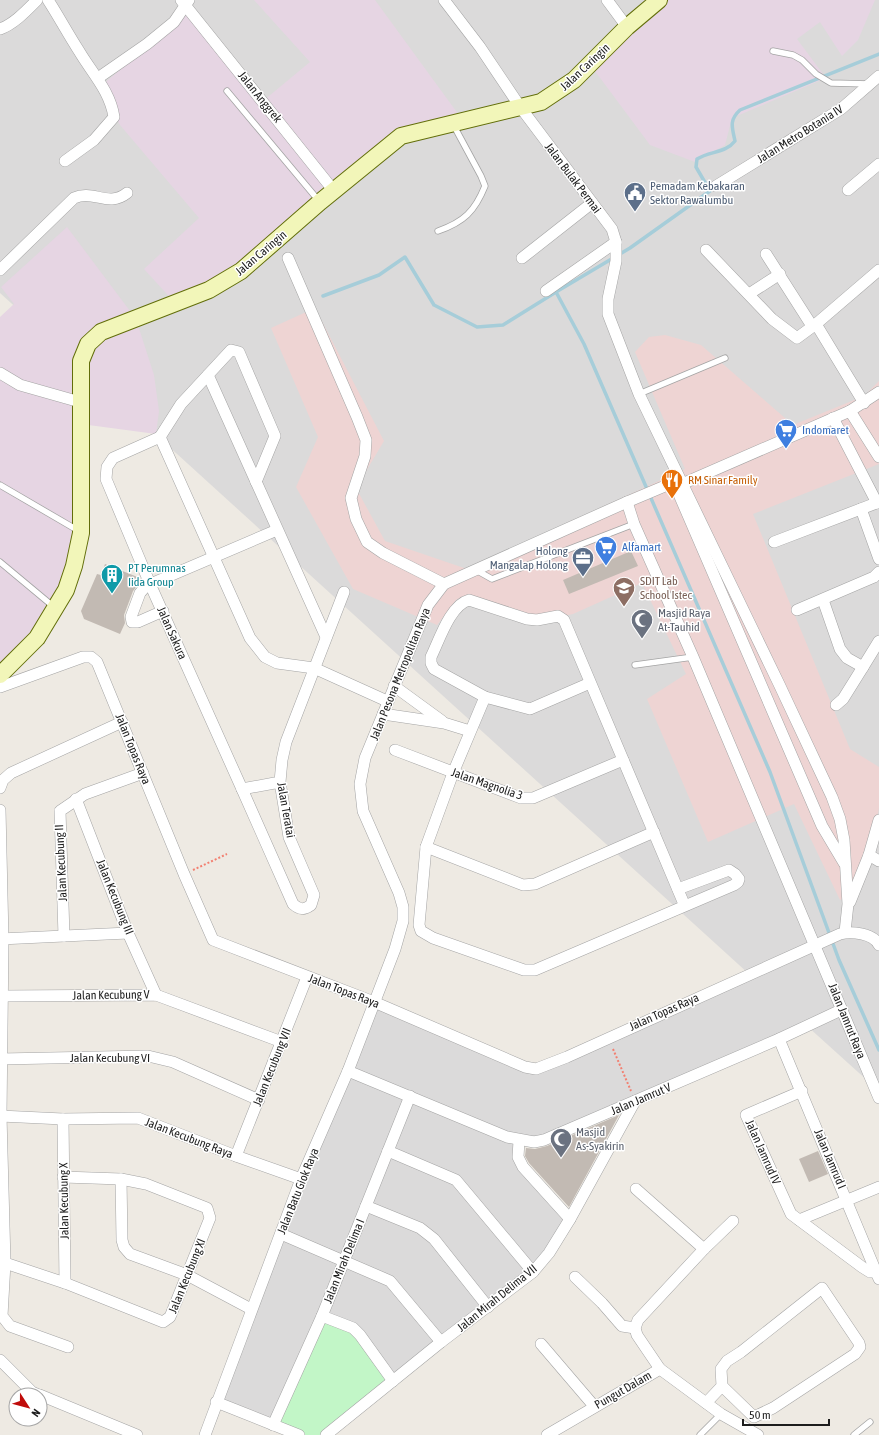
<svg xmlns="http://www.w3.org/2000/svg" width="879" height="1435" font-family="'Asap Condensed',sans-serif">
	<rect width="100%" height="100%" fill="#eeeae3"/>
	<path fill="#dbdada" d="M0,0H879V1091L807,1026L544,1140L519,1141L518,1157L570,1219L549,1253L393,1381L273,1425L216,1402L374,1002L536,1069L749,974L0,293Z"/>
	<path fill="#eed4d3" d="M315,308L384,441L356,488L385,541L467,569L685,469L635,352L649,337L665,335L701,345L793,425L864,396L879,381V464L753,514L850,749L879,767V808L873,842L860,892L840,900L794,804L708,842L647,699L686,674L642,583L573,614L531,623L472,597L457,599L437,625L353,589L296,487L318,437L271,328Z"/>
	<g fill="#e6d5e3">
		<path d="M254,0H375L464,122L401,136L211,291L177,305L144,269L199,218L120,125L100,87L189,11L263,101L310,62Z"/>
		<path d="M662,0H875L858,40L842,56L820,22L797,39L826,78L732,118L725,145L695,162L650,145L589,63Z"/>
		<path d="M67,227L136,319L154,375L159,411L156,434L81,424L70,588L0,675V317L14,304L1,287Z"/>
	</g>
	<path fill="#c2f6c7" d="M322,1316L353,1328L393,1381L326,1435H299L273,1425Z"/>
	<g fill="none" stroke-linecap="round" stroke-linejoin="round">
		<g stroke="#a6cdd9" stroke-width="3.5">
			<path d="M879,54L740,110C729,120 732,127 735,141C726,153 710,151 697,159L696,167L710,191L630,248L556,292L584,344L770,772L839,960L879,1050"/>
			<path d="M323,296L379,275L405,257L434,305L477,327L503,325L556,292"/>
		</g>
	</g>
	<g fill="#c2bab3">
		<path d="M631,551L638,566L569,594L563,580Z"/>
		<path d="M105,564L140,578L141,581L133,591L124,615L125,623L120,634L84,619L81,611L97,574L101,575Z"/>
		<path d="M619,1115L569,1207L529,1163L525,1156L526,1148L535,1149L547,1146Z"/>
		<path d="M818,1151L828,1174L809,1182L799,1159Z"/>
	</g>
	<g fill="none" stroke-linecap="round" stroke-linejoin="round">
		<g stroke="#a4a4a4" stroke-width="7">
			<g id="lane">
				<path d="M773,51L793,55L802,60L816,74L831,83L869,84"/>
				<path d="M227,91L319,201"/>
				<path d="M438,231C464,222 475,211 485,186L481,176L454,126"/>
				<path d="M639,394L725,358"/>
				<path d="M0,485L79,531"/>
				<path d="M0,562L54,607"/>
				<path d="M476,570L492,579L634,524"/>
				<path d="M635,665L693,657"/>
				<path d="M700,1435L721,1414"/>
				<path d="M854,1435L870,1422"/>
			</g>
		</g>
		<g stroke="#a4a4a4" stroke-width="12">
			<g id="street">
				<path d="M48,0C59,17 68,34 79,51C92,73 110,91 114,117L94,140L65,161"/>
				<path d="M181,0L334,191"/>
				<path d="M444,0L480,47L521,108L612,229L616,242V261L608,299V314L639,394L779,684L832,797L840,819L844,840L848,904L845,932"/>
				<path d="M607,0L627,27"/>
				<path d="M0,29C14,24 26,11 37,0"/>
				<path d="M98,78L147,44L174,22L189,0"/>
				<path d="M716,186L841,109L879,76"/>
				<path d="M848,190L879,164"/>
				<path d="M706,250L772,319L797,338L816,324L864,403"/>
				<path d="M766,254L812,326"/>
				<path d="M288,258L357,417L366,440L365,456L351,498L356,519L367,542L383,553L444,584"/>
				<path d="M522,258L592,203"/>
				<path d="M0,270L74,198C93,189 108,208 127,193"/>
				<path d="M546,291L616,242"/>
				<path d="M749,294L780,274"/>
				<path d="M816,324L879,270"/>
				<path d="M0,373L20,385L80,402"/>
				<path d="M208,375L326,637"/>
				<path d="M850,411L879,457"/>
				<path d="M833,418L877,503"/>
				<path d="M160,437L113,458L107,467L106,479L150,584L242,789"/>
				<path d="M160,437L250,638L265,657L277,663L314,668L387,701"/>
				<path d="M160,437L181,404L231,350L239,352L275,436L256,482"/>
				<path d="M675,485L822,826L844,863"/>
				<path d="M627,502L634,524L693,657L879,1098"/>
				<path d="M861,509L879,559"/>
				<path d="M774,542L879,502"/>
				<path d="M823,600L840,649L847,658L863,667L879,641"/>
				<path d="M797,610L874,577L879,572"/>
				<path d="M163,611L138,622H132L131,617L140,593L146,586L277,530"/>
				<path d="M590,683L530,709L485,697L434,669L431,663V657C439,641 450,605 469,600L527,619L537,620L558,616L564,620L684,904"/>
				<path d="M394,686L442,721"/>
				<path d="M0,687L83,657H91L97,662L184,874L213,940L374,1002L525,1067L536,1069L567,1057L840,934C851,931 873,933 879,945"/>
				<path d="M485,697L453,773L426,847L419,925L421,931L433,938L524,970H535L734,885L738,882L739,879L735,874L729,870L678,889"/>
				<path d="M836,705L843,699L863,667"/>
				<path d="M383,714L444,723L470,731"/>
				<path d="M395,750L521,798H533L623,760"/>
				<path d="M280,782L242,789L293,904C300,910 304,910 311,905L314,895L289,837L280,782L282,760L286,742L344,592"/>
				<path d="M0,788L3,780L11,773L122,722"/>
				<path d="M76,799L128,933L156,995"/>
				<path d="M0,810L3,939L1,1116L5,1263L2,1316L10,1326L68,1347"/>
				<path d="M426,847L523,885L535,884L654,832"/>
				<path d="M869,855L879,861"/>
				<path d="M850,902L869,855L879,820"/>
				<path d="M64,936L60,811L85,794L143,773"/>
				<path d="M0,939L128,933"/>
				<path d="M3,996L156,995L282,1042"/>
				<path d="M779,1039L879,1279"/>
				<path d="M1,1059L148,1056L173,1062L259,1100"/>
				<path d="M348,1071L507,1137L534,1142L544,1140L779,1039L841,1010"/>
				<path d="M802,1091L746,1115L791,1214L862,1267L870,1272H877"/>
				<path d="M0,1116L63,1119L138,1118L236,1156L301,1179"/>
				<path d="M63,1119L65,1283"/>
				<path d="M519,1141L518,1157L523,1167L570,1219"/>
				<path d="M388,1151L456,1180L533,1272"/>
				<path d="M236,1156L307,977"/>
				<path d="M121,1179L122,1240L124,1247L130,1254L187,1275L251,1309"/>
				<path d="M636,1189L704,1249"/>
				<path d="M366,1206L420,1228L434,1239L488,1307"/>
				<path d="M799,1220L879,1187"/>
				<path d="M281,1234L390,1281L441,1342"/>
				<path d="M0,1263H5L65,1283L163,1322L170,1317L210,1218L207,1208L146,1184L121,1179L63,1177"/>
				<path d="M575,1277L602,1303L622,1326L635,1328"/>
				<path d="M322,1316L353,1328L360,1335L393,1381"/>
				<path d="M541,1344L594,1406"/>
				<path d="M0,1360L32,1392L39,1395"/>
				<path d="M660,1369L637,1335L635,1328L638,1320L704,1249L733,1221"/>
				<path d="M40,1395L137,1435"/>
				<path d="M216,1402L299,1435"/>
				<path d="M706,1403L722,1386L721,1369L727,1361L741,1352L822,1288L859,1343L860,1347L855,1354L773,1408L754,1417L722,1386"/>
				<path d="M273,1425L322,1316L410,1096"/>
				<path d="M205,1435L301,1179L348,1071L395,949L403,921V907L399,893L363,811L360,784L365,758L428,605L444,584L627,502L665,486L682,484L850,411L879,392"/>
				<path d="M326,1435L441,1342L533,1272L549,1253L570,1219L635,1101"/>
				<path d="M547,1435L660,1369L721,1414L758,1435"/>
			</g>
		</g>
		<g stroke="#626e0a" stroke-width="18">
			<path id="secondary" d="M0,675L37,638L66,590L74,566L81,533V361L88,344L101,332L209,290L241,271L320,202L401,136L541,102L574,80L627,27L659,0"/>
		</g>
		<g stroke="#f27f70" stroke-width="2" stroke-dasharray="2 2" stroke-linecap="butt">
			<path d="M193,870L227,854"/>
			<path d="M613,1049L631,1091"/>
		</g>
		<use href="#lane" stroke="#fff" stroke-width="5.5"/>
		<use href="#street" stroke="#fff" stroke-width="11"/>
		<use href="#secondary" stroke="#f2f6b9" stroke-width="16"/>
	</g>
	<defs>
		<g id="civic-pin" transform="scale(1.15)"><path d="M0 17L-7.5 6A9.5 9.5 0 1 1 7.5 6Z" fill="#5c6f8a" stroke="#fff"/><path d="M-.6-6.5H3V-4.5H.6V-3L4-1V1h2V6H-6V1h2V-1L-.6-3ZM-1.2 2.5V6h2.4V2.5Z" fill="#fff"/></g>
		<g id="supermarket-pin" transform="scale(1.15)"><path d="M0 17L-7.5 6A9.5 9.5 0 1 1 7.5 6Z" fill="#3f7fe0" stroke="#fff"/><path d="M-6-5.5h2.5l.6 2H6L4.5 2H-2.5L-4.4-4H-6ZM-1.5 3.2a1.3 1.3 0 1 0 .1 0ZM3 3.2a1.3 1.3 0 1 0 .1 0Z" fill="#fff"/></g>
		<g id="restaurant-pin" transform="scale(1.15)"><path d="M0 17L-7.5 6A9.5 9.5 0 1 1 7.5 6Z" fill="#e8710a" stroke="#fff"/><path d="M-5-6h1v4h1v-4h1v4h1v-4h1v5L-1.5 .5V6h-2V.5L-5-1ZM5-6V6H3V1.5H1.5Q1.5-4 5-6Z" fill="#fff"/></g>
		<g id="office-pin" transform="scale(1.15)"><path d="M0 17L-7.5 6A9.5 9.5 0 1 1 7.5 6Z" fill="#5c6f8a" stroke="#fff"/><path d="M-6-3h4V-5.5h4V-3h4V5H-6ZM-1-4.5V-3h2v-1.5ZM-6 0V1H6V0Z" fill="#fff"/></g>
		<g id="building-pin" transform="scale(1.15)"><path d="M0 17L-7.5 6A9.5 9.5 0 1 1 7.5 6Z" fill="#0f9aa8" stroke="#fff"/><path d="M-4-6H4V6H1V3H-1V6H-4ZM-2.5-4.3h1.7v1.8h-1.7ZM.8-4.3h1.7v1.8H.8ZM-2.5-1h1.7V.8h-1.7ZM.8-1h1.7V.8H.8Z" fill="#fff"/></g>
		<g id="school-pin" transform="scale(1.15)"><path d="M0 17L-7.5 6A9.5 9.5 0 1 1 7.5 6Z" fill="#8d6e63" stroke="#fff"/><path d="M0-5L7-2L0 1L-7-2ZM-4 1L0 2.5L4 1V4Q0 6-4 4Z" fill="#fff"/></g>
		<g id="mosque-pin" transform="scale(1.15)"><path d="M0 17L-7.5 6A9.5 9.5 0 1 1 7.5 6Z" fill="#6b7280" stroke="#fff"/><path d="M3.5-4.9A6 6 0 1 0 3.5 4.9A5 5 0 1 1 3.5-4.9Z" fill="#fff"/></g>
	</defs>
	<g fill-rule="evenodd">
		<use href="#civic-pin" x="635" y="193"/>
		<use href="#supermarket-pin" x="786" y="430"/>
		<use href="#restaurant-pin" x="672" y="480"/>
		<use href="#supermarket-pin" x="606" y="547"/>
		<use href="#office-pin" x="583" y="558"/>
		<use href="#building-pin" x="112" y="575"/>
		<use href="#school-pin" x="624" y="588"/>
		<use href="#mosque-pin" x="642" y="620"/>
		<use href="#mosque-pin" x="561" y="1139"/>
	</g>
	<g text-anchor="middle" stroke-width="3" stroke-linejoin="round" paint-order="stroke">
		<g font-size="12" fill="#1d1d1d" stroke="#fff">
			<text transform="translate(585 67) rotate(-43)" y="4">Jalan Caringin</text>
			<text transform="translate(260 97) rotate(51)" y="4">Jalan Anggrek</text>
			<text transform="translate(800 134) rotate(-32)" y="4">Jalan Metro Botania IV</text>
			<text transform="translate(573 178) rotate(53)" y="4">Jalan Bulak Permai</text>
			<text transform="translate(261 253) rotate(-40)" y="4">Jalan Caringin</text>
			<text transform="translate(172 633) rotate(66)" y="4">Jalan Sakura</text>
			<text transform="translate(400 674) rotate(-68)" y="4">Jalan Pesona Metropolitan Raya</text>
			<text transform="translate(133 749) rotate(68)" y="4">Jalan Topas Raya</text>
			<text transform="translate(487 784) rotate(19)" y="4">Jalan Magnolia 3</text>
			<text transform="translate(286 810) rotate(80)" y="4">Jalan Teratai</text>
			<text transform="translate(61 863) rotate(-93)" y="4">Jalan Kecubung II</text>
			<text transform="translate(115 897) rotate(68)" y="4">Jalan Kecubung III</text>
			<text transform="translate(344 991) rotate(21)" y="4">Jalan Topas Raya</text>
			<text transform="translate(111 995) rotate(-1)" y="4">Jalan Kecubung V</text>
			<text transform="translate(664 1012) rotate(-24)" y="4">Jalan Topas Raya</text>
			<text transform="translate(847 1021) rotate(68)" y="4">Jalan Jamrut Raya</text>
			<text x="110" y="1062">Jalan Kecubung VI</text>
			<text transform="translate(272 1067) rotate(-68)" y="4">Jalan Kecubung VII</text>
			<text transform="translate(641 1099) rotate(-23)" y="4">Jalan Jamrut V</text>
			<text transform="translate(189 1138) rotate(21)" y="4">Jalan Kecubung Raya</text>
			<text transform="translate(763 1152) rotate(66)" y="4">Jalan Jamrud IV</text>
			<text transform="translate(830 1159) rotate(67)" y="4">Jalan Jamrud I</text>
			<text transform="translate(298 1191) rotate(-68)" y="4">Jalan Batu Giok Raya</text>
			<text transform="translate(64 1201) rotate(-91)" y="4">Jalan Kecubung X</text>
			<text transform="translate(344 1261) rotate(-68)" y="4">Jalan Mirah Delima I</text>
			<text transform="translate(187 1276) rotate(-68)" y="4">Jalan Kecubung XI</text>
			<text transform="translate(497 1298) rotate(-39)" y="4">Jalan Mirah Delima VII</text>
			<text transform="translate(623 1390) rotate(-30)" y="4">Pungut Dalam</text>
		</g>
		<g font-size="12" fill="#4e5e75" stroke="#fff" text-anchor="start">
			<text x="650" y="190">Pemadam Kebakaran<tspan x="650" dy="14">Sektor Rawalumbu</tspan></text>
			<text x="568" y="555" text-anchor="end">Holong<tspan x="568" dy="14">Mangalap Holong</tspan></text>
		</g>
		<g font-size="12" fill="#366cbe" stroke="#fff" text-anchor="start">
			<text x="802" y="434">Indomaret</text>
			<text x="622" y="551">Alfamart</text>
		</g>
		<g font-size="12" fill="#c56008" stroke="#fff" text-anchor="start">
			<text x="688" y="484">RM Sinar Family</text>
		</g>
		<g font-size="12" fill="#0d838f" stroke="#fff" text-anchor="start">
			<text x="128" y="572">PT Perumnas<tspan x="128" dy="14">Iida Group</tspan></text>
		</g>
		<g font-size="12" fill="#785e54" stroke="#fff" text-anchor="start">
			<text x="640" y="585">SDIT Lab<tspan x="640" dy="14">School Istec</tspan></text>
		</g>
		<g font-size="12" fill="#5b616d" stroke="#fff" text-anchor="start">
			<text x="658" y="617">Masjid Raya<tspan x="658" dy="14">At-Tauhid</tspan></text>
			<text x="576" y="1136">Masjid<tspan x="576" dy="14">As-Syakirin</tspan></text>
		</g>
	</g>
	<g transform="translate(28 1407) rotate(126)"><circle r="19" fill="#ffffff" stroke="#a5a5a5"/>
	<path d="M0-3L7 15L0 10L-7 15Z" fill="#c00c0a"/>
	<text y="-6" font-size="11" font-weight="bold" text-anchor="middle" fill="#1d1d1d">N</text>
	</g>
	<path d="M743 1419v6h86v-6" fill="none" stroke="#1d1d1d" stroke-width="2"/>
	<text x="749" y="1419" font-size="12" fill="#1d1d1d" stroke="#ffffff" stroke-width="3" paint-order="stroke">50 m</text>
</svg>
